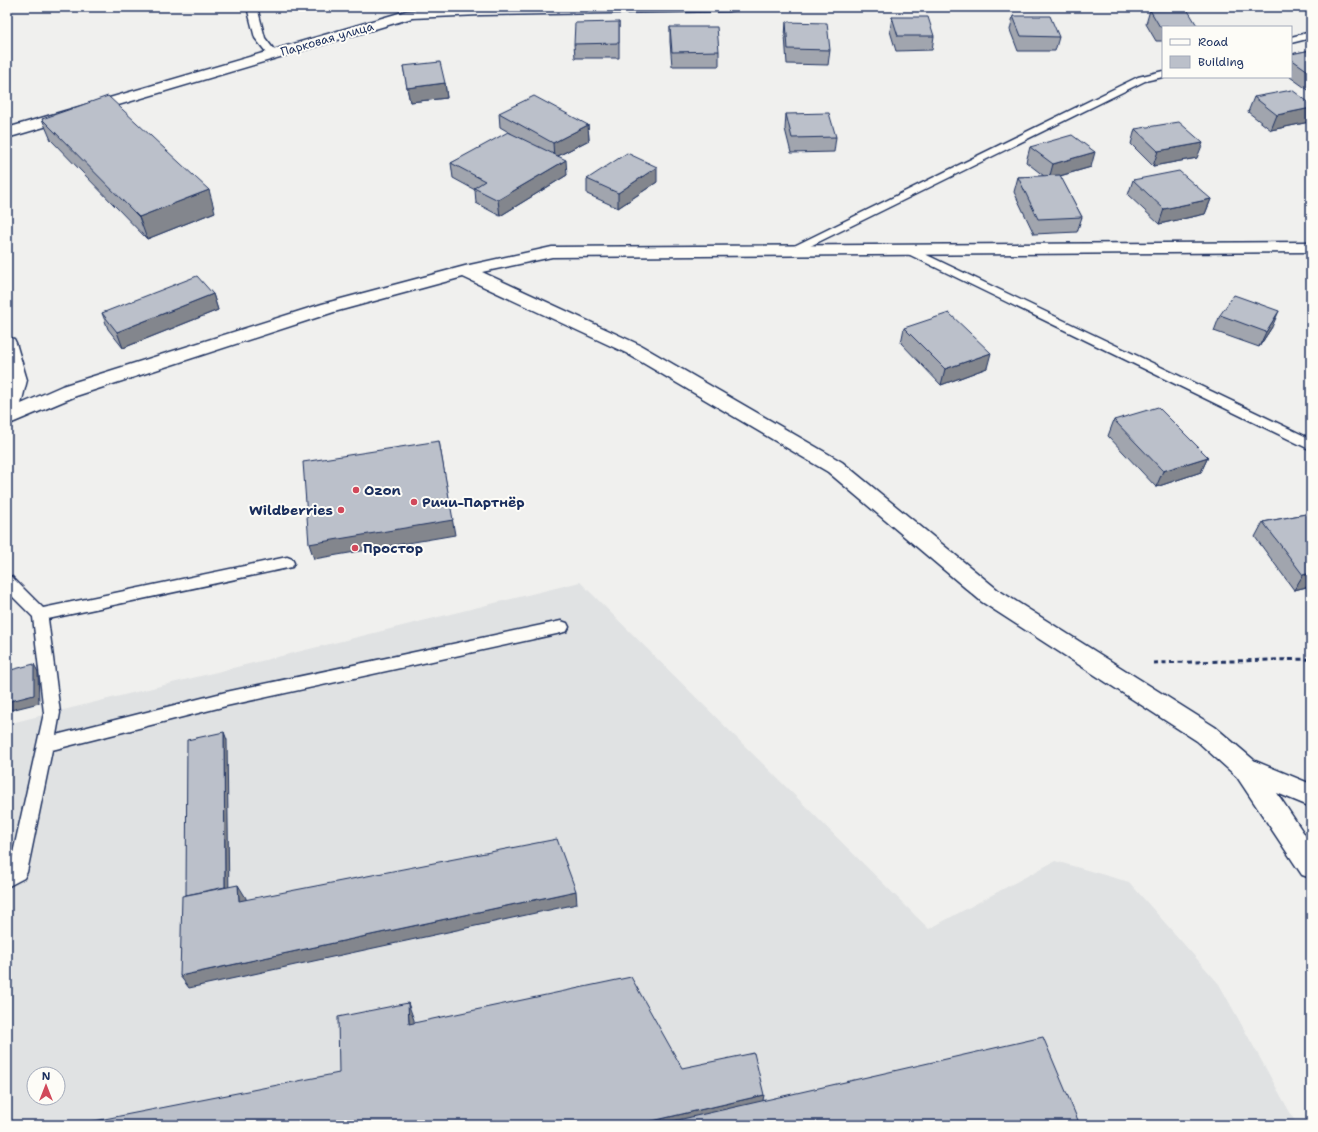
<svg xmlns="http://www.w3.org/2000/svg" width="1318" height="1132" font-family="'Shantell Sans',sans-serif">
	<rect width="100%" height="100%" fill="#f0f0ee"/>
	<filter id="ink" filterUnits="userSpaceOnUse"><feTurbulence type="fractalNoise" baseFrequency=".025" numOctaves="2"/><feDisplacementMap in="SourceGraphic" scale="8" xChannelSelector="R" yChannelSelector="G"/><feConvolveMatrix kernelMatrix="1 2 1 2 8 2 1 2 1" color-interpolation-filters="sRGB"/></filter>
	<g filter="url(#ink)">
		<path fill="#e0e2e3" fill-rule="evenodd" d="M580,582L929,929L1055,861L1129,882L1219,984L1297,1125H7V724ZM34,1074H58V1098H34Z"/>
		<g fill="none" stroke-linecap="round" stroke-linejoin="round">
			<g stroke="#1b2f5e" stroke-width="3">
				<g id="service">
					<path d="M247,7H257L265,38L278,55L276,57H270L255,38Z"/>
					<path d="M1311,32V38L1291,43V37Z"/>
					<path d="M1163,71V77L1145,81L796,253H788L786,251L788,249L1138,77Z"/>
					<path d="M908,246L1311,439V450L904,252L902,250L904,248Z"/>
					<path d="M287,557L292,559L294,563L292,567L48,619L60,713L56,735L226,692L561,621L567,623L569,627L567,631L561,633L226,706L52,750L27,872L24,878L7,887V869L10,867L44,713L33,617L7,591V575L12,577L43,608Z"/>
				</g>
			</g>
			<g stroke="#1b2f5e" stroke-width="3">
				<g id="minor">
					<path d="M479,7H735L733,10L728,11L480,15L412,18L7,138V128L406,11Z"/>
					<path d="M1311,242V252L552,257L482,272L640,345L842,462L998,590L1215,727L1255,761L1311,784V807L1277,793L1311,844V878L1302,875L1237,777L1197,741L982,602L828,472L626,353L463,277L334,312L76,396L7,425V337L14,339L16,343L27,380L21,404L62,386L322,304L465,266L552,247Z"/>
				</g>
			</g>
			<path stroke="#1b2f5e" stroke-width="3" stroke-dasharray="5 3.5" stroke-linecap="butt" d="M1153,663L1311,659"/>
			<use href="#service" fill="#fdfcf7" fill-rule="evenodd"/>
			<use href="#minor" fill="#fdfcf7" fill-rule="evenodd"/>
		</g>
		<g fill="#a1a5ae" stroke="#1b2f5e">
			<path d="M1150,10L1163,27V41H1156L1146,24Z"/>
			<path d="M1013,16L1059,37L1055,51H1018L1010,30Z"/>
			<path d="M892,17L934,36L932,50L896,51L890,31Z"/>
			<path d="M619,22V58H575L574,44Z"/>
			<path d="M786,22L830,50L828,65L787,64L785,36Z"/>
			<path d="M670,27L719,51V66H672L670,42Z"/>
			<path d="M1311,50V92L1290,77H1291V54Z"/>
			<path d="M403,66L445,83L447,98L410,102Z"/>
			<path d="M1254,97L1309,122L1271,130L1248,112Z"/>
			<path d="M499,113L588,125L589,140L558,156L567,175L500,216L476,203L475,190L453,178L451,163L512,134L500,127Z"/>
			<path d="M786,114L836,137L834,152L791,153L785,129Z"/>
			<path d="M42,119L215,212L147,239L51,140Z"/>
			<path d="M1135,129L1197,158L1153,166L1131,144Z"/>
			<path d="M1030,147L1091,167L1060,176L1082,217L1077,232L1034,234L1014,192L1018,177L1044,176L1026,162Z"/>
			<path d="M587,179L657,182L618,208L587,194Z"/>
			<path d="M1133,180L1211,199L1205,214L1159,224L1128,195Z"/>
			<path d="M213,294L218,310L123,348L108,329L102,313Z"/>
			<path d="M1220,315L1272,327L1259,347L1214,331Z"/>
			<path d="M904,328L987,368L941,385L901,343Z"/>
			<path d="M1114,420L1208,457L1201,472L1156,487L1108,436Z"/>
			<path d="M1311,513V586L1294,590L1255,537L1263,522Z"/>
		</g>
		<g fill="#83868d" stroke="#1b2f5e">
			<path d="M445,83L447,98L410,102L407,88Z"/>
			<path d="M1311,108V118L1309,122L1271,130L1277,115Z"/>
			<path d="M588,125L589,140L554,158L553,143Z"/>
			<path d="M1203,143L1197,158L1153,166L1158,151Z"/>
			<path d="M1095,152L1091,167L1049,179L1053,164Z"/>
			<path d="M566,160L567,175L500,216L498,200Z"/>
			<path d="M657,167V182L618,208V193Z"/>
			<path d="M209,190L215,212L147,239L139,217Z"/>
			<path d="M1211,199L1205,214L1159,224L1164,209Z"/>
			<path d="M213,294L218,310L123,348L117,332Z"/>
			<path d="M1279,311L1272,327L1259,347L1266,332Z"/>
			<path d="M991,353L987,368L941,385L945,369Z"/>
			<path d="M439,441L455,535L314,559L309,544Z"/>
			<path d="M1208,457L1201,472L1156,487L1163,471Z"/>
			<path d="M1311,573V586L1294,590L1303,575Z"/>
			<path d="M34,664L38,672L39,703L7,711V702Z"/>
			<path d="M224,732L227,740L229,901L225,894Z"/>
			<path d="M238,885L246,898V914L239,901Z"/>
			<path d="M576,891L577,904L189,988L180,976Z"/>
			<path d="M408,1003L414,1020L416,1041L409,1024Z"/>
			<path d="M764,1095L761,1111L699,1125H635Z"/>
		</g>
		<g fill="#bbc0ca" stroke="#1b2f5e">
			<path d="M1187,9L1198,27H1160L1150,10Z"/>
			<path d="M1013,16H1050L1059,37L1021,36Z"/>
			<path d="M892,17H928L934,36H898Z"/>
			<path d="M619,22V43L574,44L575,23Z"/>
			<path d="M786,22L827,23L830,50L788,49Z"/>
			<path d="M670,27H717L719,51L672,52Z"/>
			<path d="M1311,50V73L1291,59V54Z"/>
			<path d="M440,62L445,83L407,88L403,66Z"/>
			<path d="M1292,90L1311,104V108L1277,115L1254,97Z"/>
			<path d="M108,96L209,190L139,217L42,119Z"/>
			<path d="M534,96L588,125L553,143L499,113Z"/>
			<path d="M829,113L836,137L792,138L786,114Z"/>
			<path d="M1179,122L1203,143L1158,151L1135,129Z"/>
			<path d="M508,132L566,160L498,200L474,188L485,181L451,163Z"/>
			<path d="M1072,135L1095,152L1053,164L1030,147Z"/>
			<path d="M627,153L657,167L618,193L587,179Z"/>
			<path d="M1179,171L1211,199L1164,209L1133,180Z"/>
			<path d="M1060,175L1082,217L1038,219L1018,177Z"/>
			<path d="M197,276L213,294L117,332L102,313Z"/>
			<path d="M1234,295L1279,311L1266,332L1220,315Z"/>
			<path d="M949,313L991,353L945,369L904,328Z"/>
			<path d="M1158,407L1208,457L1163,471L1114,420Z"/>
			<path d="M439,441L453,520L309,544L303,462Z"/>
			<path d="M1311,513V573L1303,575L1263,522Z"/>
			<path d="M34,664V695L7,702V671Z"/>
			<path d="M224,732L225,887L186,895L187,740Z"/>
			<path d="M557,839L576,891L180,976L182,896L238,885L239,901Z"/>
			<path d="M631,977L682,1068L754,1053L764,1095L635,1125H74L339,1073L338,1017L408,1003L409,1024Z"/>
			<path d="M1043,1037L1080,1125H656Z"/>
		</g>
	</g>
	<g fill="#d1495b" stroke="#fdfcf7" stroke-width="1.5">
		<circle cx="356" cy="490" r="4"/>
		<circle cx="414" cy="502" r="4"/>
		<circle cx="341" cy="510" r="4"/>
		<circle cx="355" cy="548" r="4"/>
	</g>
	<g text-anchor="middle" stroke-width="4" stroke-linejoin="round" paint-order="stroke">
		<g font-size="12" fill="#1b2f5e" stroke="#fdfcf7">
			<text transform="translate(327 39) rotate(-16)" y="4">Парковая улица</text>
		</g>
		<g font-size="14" font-weight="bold" fill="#1b2f5e" stroke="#fdfcf7" text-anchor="start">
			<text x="364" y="495">Ozon</text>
			<text x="422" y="507">Ричи-Партнёр</text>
			<text x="333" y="515" text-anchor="end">Wildberries</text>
			<text x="363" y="553">Простор</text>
		</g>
	</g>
	<rect width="1318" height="1132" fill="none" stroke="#fdfcf7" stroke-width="24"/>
	<rect x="12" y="12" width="1294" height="1108" fill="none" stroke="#1b2f5e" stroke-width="1.5" filter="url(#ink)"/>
	<rect x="1162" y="26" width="130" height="52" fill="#fdfcf7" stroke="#a3aaba"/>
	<rect x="1170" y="39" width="20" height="6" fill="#fdfcf7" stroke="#a3aaba"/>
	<text x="1198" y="46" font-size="12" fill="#1b2f5e">Road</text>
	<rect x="1170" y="56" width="20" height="12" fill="#bbc0ca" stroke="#a3aaba"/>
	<text x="1198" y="66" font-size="12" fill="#1b2f5e">Building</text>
	<g transform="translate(46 1086)"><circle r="19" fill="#fdfcf7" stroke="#a3aaba"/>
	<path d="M0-3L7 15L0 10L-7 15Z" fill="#d1495b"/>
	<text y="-6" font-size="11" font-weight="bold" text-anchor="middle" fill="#1b2f5e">N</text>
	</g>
</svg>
